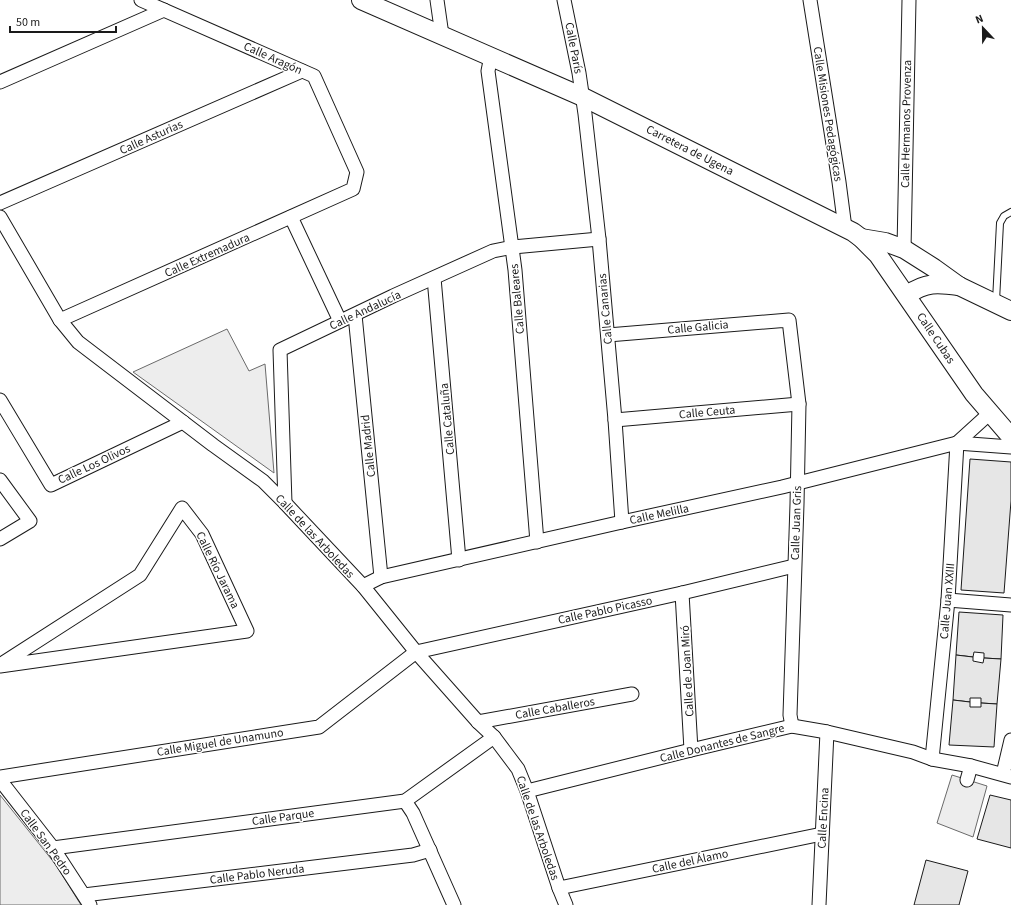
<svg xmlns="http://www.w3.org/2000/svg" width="1011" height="905" font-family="'Source Sans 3',sans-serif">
	<rect width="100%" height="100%" fill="#fff"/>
	<g fill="#ededed" stroke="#6a6a6a">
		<path d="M227,329L249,371L265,364L274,473L133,372Z"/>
		<path d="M952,775L987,786L973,837L937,823Z"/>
		<path d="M0,795L56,865L81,905H0Z"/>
	</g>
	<g fill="#e6e6e6" stroke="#1a1a1a">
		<path d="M970,459L1011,462V501L1004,593L961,590Z"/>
		<path d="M959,612L1003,615L1001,659L984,658V653L974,652L973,657L956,655Z"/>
		<path d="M956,655L973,657V661L983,663L984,658L1001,659L997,704L981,703V698H970V702L953,700Z"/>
		<path d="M953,700L970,702V707H981V703L997,704L994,747L949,745Z"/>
		<path d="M990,795L1011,800V848L977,839Z"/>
		<path d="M926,860L968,871L959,905H914Z"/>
	</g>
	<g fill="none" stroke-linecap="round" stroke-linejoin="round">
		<g stroke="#1a1a1a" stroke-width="8">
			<path id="lane" d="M996,301L1000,223L1004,216L1011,212"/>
		</g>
		<g stroke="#1a1a1a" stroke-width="15">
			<g id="street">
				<path d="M437,0L442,35"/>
				<path d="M564,0L579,73L585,114L599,239L615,420L622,522"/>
				<path d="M810,0L839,182L845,228"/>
				<path d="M491,56L488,71L515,270L537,542"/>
				<path d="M0,82L164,10"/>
				<path d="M0,203L302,71"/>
				<path d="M0,217L60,320L78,342L213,445L263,481L285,503L363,586L416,652L478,722L494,737L518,769L527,791L559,888L566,905"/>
				<path d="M291,217L340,321"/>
				<path d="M904,249L909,0"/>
				<path d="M434,278L459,560"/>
				<path d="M355,315L381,577"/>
				<path d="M60,320L353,189L357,172L314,76L141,0"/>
				<path d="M608,335L789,320L799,404L797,504L790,715L792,726"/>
				<path d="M0,400L51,485L183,422"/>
				<path d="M615,420L799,404"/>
				<path d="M957,443L990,413"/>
				<path d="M0,480L30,521L0,539"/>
				<path d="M285,503L280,350L393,296L493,251L513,247L599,239"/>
				<path d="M363,586L381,577L622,522L782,487L957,443L1011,447"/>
				<path d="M682,593L691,750"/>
				<path d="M948,600L1011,605"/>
				<path d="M0,665L140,575L182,508L202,534L247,631L0,666"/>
				<path d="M478,722L632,694"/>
				<path d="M932,759L948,600L957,443"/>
				<path d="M1003,774L1011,740"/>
				<path d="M0,777L319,727L416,652L682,593L794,566"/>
				<path d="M0,780L53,848L90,905"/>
				<path d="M967,780L971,766"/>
				<path d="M527,791L691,750L792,726L827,732L913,752L932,759L971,766L1011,777"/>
				<path d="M405,801L413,813L454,905"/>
				<path d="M53,848L405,801L494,737"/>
				<path d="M559,888L822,834"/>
				<path d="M84,895L413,855L430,850"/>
				<path d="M819,905L827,732"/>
			</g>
		</g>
		<g stroke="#1a1a1a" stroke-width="20">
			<g id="secondary">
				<path d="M361,0L583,97L853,232L861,238L878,255L974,394L1011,437"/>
				<path d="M861,238L885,242L904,249L934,268L959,286L1011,311"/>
				<path d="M907,295C926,282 937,283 959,286"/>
			</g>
		</g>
		<use href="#lane" stroke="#fff" stroke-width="6"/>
		<use href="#street" stroke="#fff" stroke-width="13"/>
		<use href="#secondary" stroke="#fff" stroke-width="18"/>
	</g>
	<g text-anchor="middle" stroke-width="3" stroke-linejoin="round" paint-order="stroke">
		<g font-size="12" fill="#1a1a1a" stroke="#fff">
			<text transform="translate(574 48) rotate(79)" y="4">Calle París</text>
			<text transform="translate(273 58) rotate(24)" y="4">Calle Aragón</text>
			<text transform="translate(828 114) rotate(81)" y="4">Calle Misiones Pedagógicas</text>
			<text transform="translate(906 124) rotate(-89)" y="4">Calle Hermanos Provenza</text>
			<text transform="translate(151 137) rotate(-24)" y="4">Calle Asturias</text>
			<text transform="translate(690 150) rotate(27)" y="4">Carretera de Ugena</text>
			<text transform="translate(207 255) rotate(-24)" y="4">Calle Extremadura</text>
			<text transform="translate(517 299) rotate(-95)" y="4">Calle Baleares</text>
			<text transform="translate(605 309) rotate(-95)" y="4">Calle Canarias</text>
			<text transform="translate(365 310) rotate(-25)" y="4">Calle Andalucía</text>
			<text transform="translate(698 327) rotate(-5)" y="4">Calle Galicia</text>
			<text transform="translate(936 338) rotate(56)" y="4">Calle Cubas</text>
			<text transform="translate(707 412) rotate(-5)" y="4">Calle Ceuta</text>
			<text transform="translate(447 419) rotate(-95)" y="4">Calle Cataluña</text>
			<text transform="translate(368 446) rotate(-96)" y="4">Calle Madrid</text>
			<text transform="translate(94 464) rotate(-25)" y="4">Calle Los Olivos</text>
			<text transform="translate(659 514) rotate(-12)" y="4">Calle Melilla</text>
			<text transform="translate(796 523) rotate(-88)" y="4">Calle Juan Gris</text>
			<text transform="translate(315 536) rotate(47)" y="4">Calle de las Arboledas</text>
			<text transform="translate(218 570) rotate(64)" y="4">Calle Río Jarama</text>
			<text transform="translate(947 601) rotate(-85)" y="4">Calle Juan XXIII</text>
			<text transform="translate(605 610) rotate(-12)" y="4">Calle Pablo Picasso</text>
			<text transform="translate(687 671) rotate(-93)" y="4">Calle de Joan Miró</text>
			<text transform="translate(555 708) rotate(-10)" y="4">Calle Caballeros</text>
			<text transform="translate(220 742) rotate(-9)" y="4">Calle Miguel de Unamuno</text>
			<text transform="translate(722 743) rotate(-14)" y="4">Calle Donantes de Sangre</text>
			<text transform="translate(283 817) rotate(-8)" y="4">Calle Parque</text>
			<text transform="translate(823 818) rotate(-87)" y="4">Calle Encina</text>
			<text transform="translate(538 828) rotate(71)" y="4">Calle de las Arboledas</text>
			<text transform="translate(46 842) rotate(54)" y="4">Calle San Pedro</text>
			<text transform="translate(690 861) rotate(-12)" y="4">Calle del Álamo</text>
			<text transform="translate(257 874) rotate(-7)" y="4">Calle Pablo Neruda</text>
		</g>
	</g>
	<g transform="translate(983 28) rotate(338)" stroke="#ffffff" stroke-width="3" paint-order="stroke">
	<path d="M0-3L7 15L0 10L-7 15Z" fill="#1a1a1a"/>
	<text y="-6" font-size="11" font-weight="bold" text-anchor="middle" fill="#1a1a1a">N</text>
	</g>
	<path d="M10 26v6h106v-6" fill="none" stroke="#1a1a1a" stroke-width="2"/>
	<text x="16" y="26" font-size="12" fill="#1a1a1a" stroke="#ffffff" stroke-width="3" paint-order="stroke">50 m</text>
</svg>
